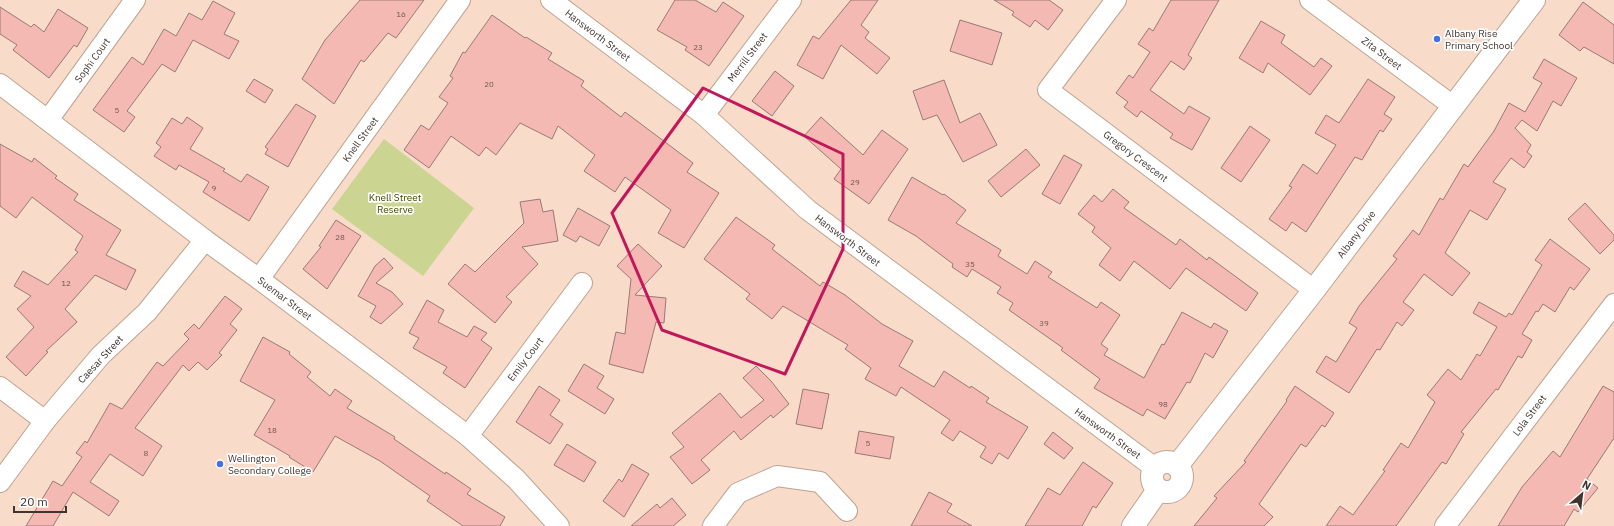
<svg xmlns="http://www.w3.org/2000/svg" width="1614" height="526" font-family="'IBM Plex Sans',sans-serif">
	<rect width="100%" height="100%" fill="#f8dcc9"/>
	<path fill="#cbd591" d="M384,139L474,208L423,276L332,209Z"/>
	<g fill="#f4b9b3" stroke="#9a7976">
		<path d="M360,0H424L396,38L388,33L364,62L361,60L334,104L302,79L325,40Z"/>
		<path d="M675,0H695L716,12L723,2L744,16L709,66L685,50L687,47L657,30Z"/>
		<path d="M851,0H878L861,25L869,32L865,38L890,58L877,74L841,45L823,79L797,65L813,36L819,39Z"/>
		<path d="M994,0H1049L1063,10L1048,30L1035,20L1030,27L1012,15L1014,12Z"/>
		<path d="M1171,0H1219L1188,55L1192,58L1184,70L1171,61L1150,90L1184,114L1189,106L1210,118L1192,150L1170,138L1173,134L1141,111L1137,117L1124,107L1128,102L1116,93L1129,75L1133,78L1150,52L1138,44L1149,28L1153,31Z"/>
		<path d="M213,1L235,13L224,34L239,41L229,59L193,40L175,72L162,64L127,111L135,117L124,132L93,110L132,57L143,65L164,29L176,36L189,13L202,20Z"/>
		<path d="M1583,2L1614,25V64L1584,47L1580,51L1559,35Z"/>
		<path d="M0,7L31,27L34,24L44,32L58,9L88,28L77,47L74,45L49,78L13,50L17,45L0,34Z"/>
		<path d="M492,15L525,38L526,37L552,53L548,59L584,81L581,86L621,117L625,112L693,163L687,172L719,193L684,248L658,233L671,210L625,177L615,192L584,171L595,155L558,126L552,139L520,123L496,155L486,147L479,156L451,136L429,168L404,150L421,125L429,130L448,103L439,97L453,78L450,76L463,52L465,53Z"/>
		<path d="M960,20L1002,33L992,65L950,51Z"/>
		<path d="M1261,21L1285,35L1281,43L1314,67L1321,58L1332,66L1310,95L1268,63L1263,73L1239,58Z"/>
		<path d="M1544,59L1577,78L1561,106L1553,101L1537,131L1522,120L1515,128L1531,145L1527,152L1532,156L1524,168L1511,158L1493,182L1506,189L1487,220L1470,210L1445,253L1470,273L1452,296L1424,274L1403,302L1414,310L1402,326L1397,322L1380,350L1377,349L1349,393L1316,372L1326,356L1336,362L1357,328L1349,323L1359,306L1397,259L1393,256L1413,230L1419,235L1440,198L1443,200L1464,164L1468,167L1494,131L1509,103L1525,112L1542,83L1533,78Z"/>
		<path d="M775,71L794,86L772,116L752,101Z"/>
		<path d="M254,79L273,90L265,103L246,91Z"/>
		<path d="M1368,79L1395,97L1384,114L1392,119L1383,132L1380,130L1362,160L1355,157L1306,232L1292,222L1286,231L1269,219L1292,187L1289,186L1303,164L1317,174L1336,145L1315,133L1326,115L1339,123Z"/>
		<path d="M944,80L960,123L980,113L997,145L963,162L937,115L923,120L913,91Z"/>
		<path d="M296,104L316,116L288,167L265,154L268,149L265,147Z"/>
		<path d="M187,117L203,128L190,149L225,169L223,171L241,182L247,174L269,187L249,221L203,192L209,182L179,165L176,170L154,156L161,147L156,143L172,118L182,124Z"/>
		<path d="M821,117L863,155L882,130L908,149L869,204L834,179L841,169L804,136Z"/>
		<path d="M1250,126L1270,140L1241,182L1221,168Z"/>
		<path d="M0,144L32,162L34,158L57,176L55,178L78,194L74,200L121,230L106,255L136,270L126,290L95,275L65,309L77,322L46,351L48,352L26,376L6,357L34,327L17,309L31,296L14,286L23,271L48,285L78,252L75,250L83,236L32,197L16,218L0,206Z"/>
		<path d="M1026,149L1040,165L1001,197L988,181Z"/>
		<path d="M1064,155L1082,165L1060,204L1042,194Z"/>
		<path d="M912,177L943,195L944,194L966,210L956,223L1001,250L998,256L1027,274L1035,261L1052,272L1048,277L1097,308L1101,302L1120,315L1101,344L1108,349L1104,355L1144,378L1162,344L1164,345L1182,312L1211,328L1214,323L1228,331L1213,358L1205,353L1190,383L1187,382L1165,419L1147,409L1143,416L1094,388L1100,379L1061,350L1063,348L1009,310L1013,303L997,293L1001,287L972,269L967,277L952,267L953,264L916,236L888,220Z"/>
		<path d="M1113,189L1129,202L1124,208L1176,245L1180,239L1207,260L1209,257L1258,293L1246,311L1186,268L1170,289L1134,261L1120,281L1099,265L1111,248L1092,232L1095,227L1078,214L1094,195L1102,202Z"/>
		<path d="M540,199L543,212L553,210L558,241L522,247L538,264L506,297L512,302L495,323L448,284L465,264L475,272L524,223L520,202Z"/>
		<path d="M1585,203L1614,235V240L1600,254L1568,219Z"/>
		<path d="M578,208L610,226L599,246L580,236L576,242L563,235Z"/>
		<path d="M736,217L775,245L772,249L820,286L823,282L845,295L882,324L913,341L899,366L934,387L944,371L970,388L971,386L989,398L986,402L1028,427L1008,459L999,453L992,464L980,457L986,447L960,431L953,441L941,433L950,420L901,387L896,396L865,379L871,368L845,349L848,345L783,306L772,319L746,299L750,294L704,259Z"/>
		<path d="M336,220L361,236L327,289L303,269L321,247L319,246Z"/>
		<path d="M1550,239L1590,269L1574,290L1570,287L1555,312L1543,304L1538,312L1536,311L1522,334L1532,340L1522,358L1518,356L1498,390L1496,389L1461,432L1464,434L1446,464L1442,462L1396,526H1326L1340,506L1353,515L1385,471L1383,470L1401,443L1408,448L1435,402L1427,395L1448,369L1461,380L1477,354L1480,356L1497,327L1473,313L1479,302L1506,317L1509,313L1512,315L1542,265L1535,260Z"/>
		<path d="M638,244L662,266L635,295L666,298L664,323L656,322L643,373L609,364L616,332L625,334L631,279L617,266Z"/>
		<path d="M384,258L393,268L376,283L392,292L403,304L381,324L370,317L376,306L358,296L375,266Z"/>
		<path d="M225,296L242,309L230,324L237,330L219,353L222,355L207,370L198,362L189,371L183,365L135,428L162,446L143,476L110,454L90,482L119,501L109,516L73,492L53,526H26L53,481L62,486L82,457L76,453L85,441L87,443L110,403L122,409L157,362L163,366L189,339L184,334L194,324L199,329Z"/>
		<path d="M427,300L444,310L438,322L467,337L474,326L487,333L481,340L492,348L465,388L443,373L447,367L413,348L419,338L409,333Z"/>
		<path d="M263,337L290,352L289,354L311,372L307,377L330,396L335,389L352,401L347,408L395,437L394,439L445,474L446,472L471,489L467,494L505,517L500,526H463L427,501L430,496L380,461L335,436L313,472L289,457L290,456L254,435L275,400L240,381Z"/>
		<path d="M584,364L604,376L597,388L614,399L605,414L568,391Z"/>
		<path d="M756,366L771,381L789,404L773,418L771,415L741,440L734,431L701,460L710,470L692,484L670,457L684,447L672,433L720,393L741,418L764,400L743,378Z"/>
		<path d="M539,386L560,400L550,415L563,424L550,444L516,422Z"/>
		<path d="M1295,386L1334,413L1325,427L1322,425L1306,447L1301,444L1259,504L1273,517L1264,526H1194L1217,498L1214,496L1246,462L1244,461L1287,401L1286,400Z"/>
		<path d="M1603,386L1614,392V438L1587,479L1598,488L1578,512L1574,509L1564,526H1498L1522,487L1553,451L1560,457Z"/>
		<path d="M803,389L829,394L822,429L796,424Z"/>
		<path d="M859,431L894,437L890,459L855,453Z"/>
		<path d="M1053,432L1073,448L1064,459L1044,444Z"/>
		<path d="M567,444L596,462L584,482L554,465Z"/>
		<path d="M1083,462L1113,483L1096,508L1093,506L1082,526H1025L1048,488L1060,495Z"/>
		<path d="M632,464L649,474L624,517L603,501L619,479L622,482Z"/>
		<path d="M929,492L952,504L947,512L972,526H911Z"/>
		<path d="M672,498L686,515L673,526H631L657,504L660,508Z"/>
	</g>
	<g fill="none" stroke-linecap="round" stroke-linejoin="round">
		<g stroke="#bea391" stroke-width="22">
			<g id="minor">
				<path d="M551,0L704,115L808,210L1155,468"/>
				<path d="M1116,0L1048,90L1314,290"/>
				<path d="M1310,0L1453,106"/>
				<path d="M0,84L205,240L259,279L468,436L516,479L559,526"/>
				<path d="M704,115L791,0"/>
				<path d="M48,120L135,0"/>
				<path d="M259,279L460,0"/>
				<path d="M0,387L45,421"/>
				<path d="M468,436L582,283"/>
				<path d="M0,482L45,421L101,355L147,312L205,240"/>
				<path d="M713,526L738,493L777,476L820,482L847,511"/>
				<path d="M1445,526L1614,304"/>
			</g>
		</g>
		<g stroke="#bea391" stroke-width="24">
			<g id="tertiary">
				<circle cx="1167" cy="477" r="15"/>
				<path d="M1177,466L1314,290L1534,0"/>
				<path d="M1133,526L1158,490"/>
			</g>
		</g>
		<use href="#minor" stroke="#fff" stroke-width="20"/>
		<use href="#tertiary" stroke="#fff" stroke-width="22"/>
	</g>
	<path fill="none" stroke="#c2185b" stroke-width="3" stroke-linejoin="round" d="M703,88L843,154V249L785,374L662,330L612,213Z"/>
	<g fill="#4172e3" stroke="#fff" stroke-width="1.5">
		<circle cx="1437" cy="39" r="4"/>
		<circle cx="220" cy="464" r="4"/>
	</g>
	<g text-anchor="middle" stroke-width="3.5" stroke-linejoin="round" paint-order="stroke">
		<g font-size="8" fill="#6d564f">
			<text x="401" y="17">16</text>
			<text x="698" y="50">23</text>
			<text x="489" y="87">20</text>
			<text x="117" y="113">5</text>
			<text x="855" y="185">29</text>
			<text x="214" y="191">9</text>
			<text x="340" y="240">28</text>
			<text x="970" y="267">35</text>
			<text x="66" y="286">12</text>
			<text x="1044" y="326">39</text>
			<text x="1163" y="407">98</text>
			<text x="272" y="433">18</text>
			<text x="868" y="446">5</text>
			<text x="146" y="456">8</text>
		</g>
		<g font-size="10" fill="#40352e" stroke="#fff" text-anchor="start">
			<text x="1445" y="37">Albany Rise<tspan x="1445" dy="12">Primary School</tspan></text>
			<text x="228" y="462">Wellington<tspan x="228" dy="12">Secondary College</tspan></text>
		</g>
		<g font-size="10" fill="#40352e" stroke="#fff">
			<text transform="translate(598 35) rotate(37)" y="4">Hansworth Street</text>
			<text transform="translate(1382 53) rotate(37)" y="4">Zita Street</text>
			<text transform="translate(747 57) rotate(-53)" y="4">Merrill Street</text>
			<text transform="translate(92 60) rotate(-54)" y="4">Sophi Court</text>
			<text transform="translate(360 139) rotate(-54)" y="4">Knell Street</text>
			<text transform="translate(1136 156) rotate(37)" y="4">Gregory Crescent</text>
			<text transform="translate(1356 234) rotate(-53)" y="4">Albany Drive</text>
			<text transform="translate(848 240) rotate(37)" y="4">Hansworth Street</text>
			<text transform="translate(285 298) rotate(37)" y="4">Suemar Street</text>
			<text transform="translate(100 359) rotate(-47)" y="4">Caesar Street</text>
			<text transform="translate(525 359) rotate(-53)" y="4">Emily Court</text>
			<text transform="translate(1529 415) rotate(-53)" y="4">Lola Street</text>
			<text transform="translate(1108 433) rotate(36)" y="4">Hansworth Street</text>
		</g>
		<g font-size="10" fill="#444a01" stroke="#fff">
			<text x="395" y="201">Knell Street<tspan x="395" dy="12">Reserve</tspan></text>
		</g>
	</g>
	<g transform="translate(1582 494) rotate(28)" stroke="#ffffff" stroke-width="3" paint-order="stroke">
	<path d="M0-3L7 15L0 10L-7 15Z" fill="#40352e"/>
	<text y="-6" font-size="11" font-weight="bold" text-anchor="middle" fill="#40352e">N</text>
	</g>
	<path d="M14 506v6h52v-6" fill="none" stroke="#40352e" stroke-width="2"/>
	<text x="20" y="506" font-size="12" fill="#40352e" stroke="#ffffff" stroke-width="3" paint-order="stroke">20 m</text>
</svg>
